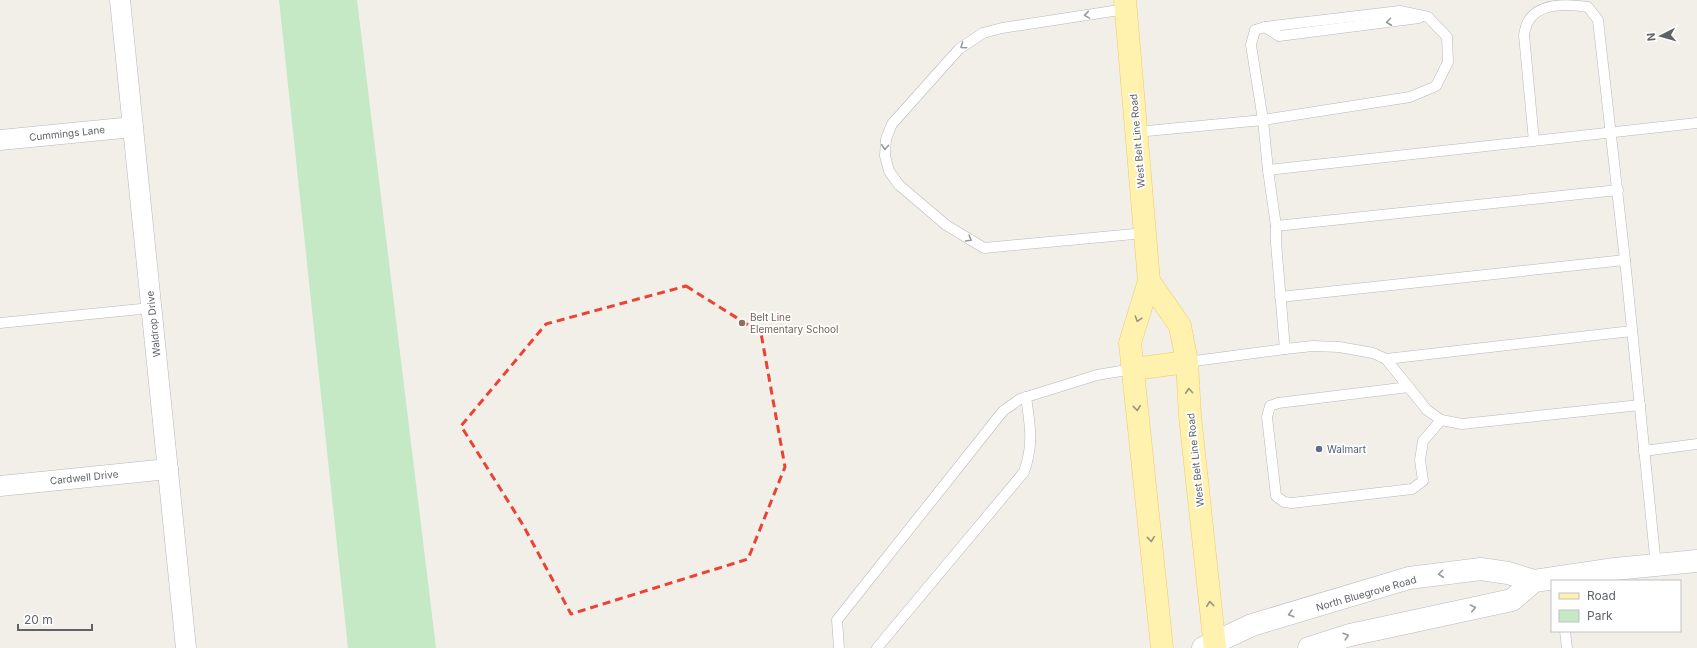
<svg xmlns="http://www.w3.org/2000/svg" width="1697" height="648" font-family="Inter,sans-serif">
	<rect width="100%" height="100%" fill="#f1efe8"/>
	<path fill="#c5e8c5" d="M279,0H357L436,648H348Z"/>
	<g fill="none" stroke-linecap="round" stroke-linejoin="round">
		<g stroke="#b5b8bc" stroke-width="11">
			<g id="lane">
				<path d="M1126,9L1002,28L983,33L959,49L892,124L886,139L885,156L889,171L899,185L946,225L984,248L1145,233"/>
				<path d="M1400,11L1428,17L1447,37L1448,62L1436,86L1410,97L1263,120L1251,45L1255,30L1265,27Z"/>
				<path d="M1265,27L1279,36L1419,18"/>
				<path d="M1136,132L1263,120L1268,170"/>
				<path d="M1534,141L1524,35C1525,30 1526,24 1529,20C1541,2 1569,4 1588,7L1598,20L1625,260L1656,566"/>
				<path d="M1276,226L1618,190"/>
				<path d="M1280,297L1625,260"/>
				<path d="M0,323L151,308"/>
				<path d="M1285,349L1313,346L1339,347L1373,353L1386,359L1427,410L1441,420L1462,424L1640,405"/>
				<path d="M1386,359L1632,331"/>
				<path d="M1187,362L1285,349L1276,243V226L1268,170L1697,123"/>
				<path d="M1409,387L1278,403L1270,406L1267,417L1276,496L1284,502L1292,503L1412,489L1423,481L1420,460L1423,441L1441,420"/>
				<path d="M1644,451L1697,444"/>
				<path d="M1565,631L1567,648"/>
				<path d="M839,648L837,620L1003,411L1020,399L1097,375L1133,369"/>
				<path d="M877,648L1024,472C1034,443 1030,426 1026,397"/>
			</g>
		</g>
		<g stroke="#b5b8bc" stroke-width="21">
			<g id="street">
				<path d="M120,0L186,648"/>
				<path d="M0,140L133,127"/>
				<path d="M0,486L168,469"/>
			</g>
		</g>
		<g stroke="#b6babf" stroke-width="23">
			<g id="secondary">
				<path d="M1203,648L1252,625L1409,578L1481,569L1508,573L1534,581L1615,569L1697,561"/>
				<path d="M1309,648L1350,635L1512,600L1534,581"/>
			</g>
		</g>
		<g stroke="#f2c960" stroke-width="23">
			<g id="primary">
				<path d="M1125,0L1149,281L1130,343L1162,648"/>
				<path d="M1149,281L1180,326L1187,362L1190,416L1215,648"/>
				<path d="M1133,369L1187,362"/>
			</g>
		</g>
		<use href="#lane" stroke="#fff" stroke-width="10"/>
		<use href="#street" stroke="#fff" stroke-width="20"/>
		<use href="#secondary" stroke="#fff" stroke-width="22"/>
		<use href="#primary" stroke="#fff2af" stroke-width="22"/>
	</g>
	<defs><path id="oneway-chevron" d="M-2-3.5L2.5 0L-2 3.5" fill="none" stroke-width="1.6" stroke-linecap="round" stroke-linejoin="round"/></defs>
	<g stroke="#979a9d">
		<use href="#oneway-chevron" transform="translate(1087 15) rotate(171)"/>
		<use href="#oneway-chevron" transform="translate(1389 22) rotate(173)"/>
		<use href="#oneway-chevron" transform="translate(963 46) rotate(145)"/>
		<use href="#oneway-chevron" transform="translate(885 147) rotate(94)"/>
		<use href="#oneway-chevron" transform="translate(969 239) rotate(31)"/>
		<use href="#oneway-chevron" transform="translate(1441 574) rotate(173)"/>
		<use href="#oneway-chevron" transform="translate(1473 608) rotate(-12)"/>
		<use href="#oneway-chevron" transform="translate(1291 614) rotate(164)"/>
		<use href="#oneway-chevron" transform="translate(1346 636) rotate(-17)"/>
	</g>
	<g stroke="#979581">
		<use href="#oneway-chevron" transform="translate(1138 319) rotate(107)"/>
		<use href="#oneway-chevron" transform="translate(1189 391) rotate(-94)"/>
		<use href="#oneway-chevron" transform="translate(1137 408) rotate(84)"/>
		<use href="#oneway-chevron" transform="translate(1151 539) rotate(84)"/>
		<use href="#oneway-chevron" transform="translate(1210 604) rotate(-96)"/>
	</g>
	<path fill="none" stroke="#ea4335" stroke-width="3" stroke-dasharray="8 5" stroke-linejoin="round" d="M686,286L761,333L785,467L748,559L571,614L523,525L461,426L546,324Z"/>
	<circle fill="#8d6e63" stroke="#fff" stroke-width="1.5" cx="742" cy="323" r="4"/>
	<circle fill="#5c6f8a" stroke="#fff" stroke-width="1.5" cx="1319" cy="449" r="4"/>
	<g text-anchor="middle" stroke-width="3.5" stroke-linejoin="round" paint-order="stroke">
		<g font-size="10" fill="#5f6368" stroke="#fff">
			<text transform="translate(67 133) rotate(-6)" y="4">Cummings Lane</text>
			<text transform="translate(1137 141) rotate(-95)" y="4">West Belt Line Road</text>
			<text transform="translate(153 324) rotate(-96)" y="4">Waldrop Drive</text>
			<text transform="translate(1195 460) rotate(-96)" y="4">West Belt Line Road</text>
			<text transform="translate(84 477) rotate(-6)" y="4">Cardwell Drive</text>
			<text transform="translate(1366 593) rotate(-16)" y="4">North Bluegrove Road</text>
		</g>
		<g font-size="10" fill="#785e54" stroke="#fff" text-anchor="start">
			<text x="750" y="321">Belt Line<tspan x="750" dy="12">Elementary School</tspan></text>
		</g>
		<g font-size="10" fill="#4e5e75" stroke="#fff" text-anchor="start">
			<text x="1327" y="453">Walmart</text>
		</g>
	</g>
	<rect x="1551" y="580" width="130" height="52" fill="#ffffff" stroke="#bfc1c3"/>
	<rect x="1559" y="593" width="20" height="6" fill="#fff2af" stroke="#bfc1c3"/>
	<text x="1587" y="600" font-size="12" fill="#5f6368">Road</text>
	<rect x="1559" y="610" width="20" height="12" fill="#c5e8c5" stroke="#bfc1c3"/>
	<text x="1587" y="620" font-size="12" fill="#5f6368">Park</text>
	<g transform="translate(1661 36) rotate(264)" stroke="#ffffff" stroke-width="3" paint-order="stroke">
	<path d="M0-3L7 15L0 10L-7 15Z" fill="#5f6368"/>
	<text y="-6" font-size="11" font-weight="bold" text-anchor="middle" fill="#5f6368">N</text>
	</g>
	<path d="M18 624v6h74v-6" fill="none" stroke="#5f6368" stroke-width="2"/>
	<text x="24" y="624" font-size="12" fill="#5f6368" stroke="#ffffff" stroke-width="3" paint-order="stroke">20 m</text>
</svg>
